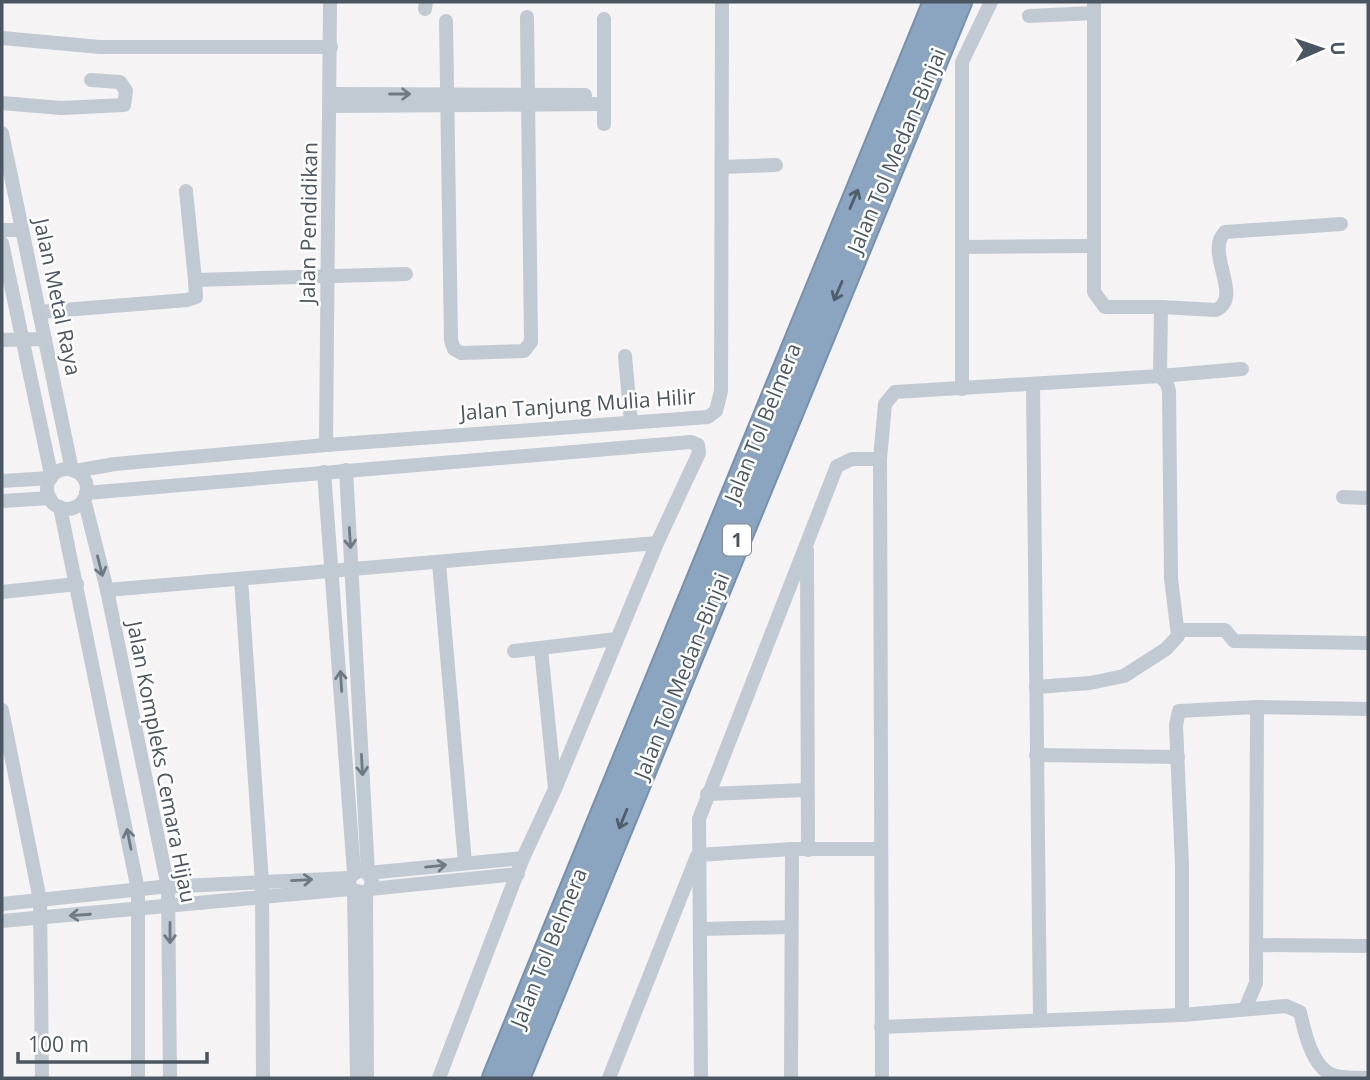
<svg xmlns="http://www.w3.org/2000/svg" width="1370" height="1080" font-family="'Open Sans',sans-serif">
	<rect width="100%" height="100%" fill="#f5f3f3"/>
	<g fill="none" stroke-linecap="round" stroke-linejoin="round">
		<g stroke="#7690ad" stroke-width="28">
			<g id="highway">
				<path d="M495,1078L936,2"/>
				<path d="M517,1078L959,2"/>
			</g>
		</g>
		<g stroke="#c1cad2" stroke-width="14">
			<path d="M425,9L426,2"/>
			<path d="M1029,16L1094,13"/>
			<path d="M446,21L451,340L454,349L461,353L524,351L531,342L527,17"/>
			<path d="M2,38L100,47H331"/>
			<path d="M331,94L585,95"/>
			<path d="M2,103L61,108L124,105L126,91L120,82L91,80"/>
			<path d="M331,106L604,104"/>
			<path d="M604,124V19"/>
			<path d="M2,133L72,470"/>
			<path d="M722,167L776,165"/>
			<path d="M186,191L195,280"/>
			<path d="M2,230H21"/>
			<path d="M2,243L51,474"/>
			<path d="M963,247L1094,246"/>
			<path d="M1161,307L1216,310C1244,297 1204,252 1225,232L1341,224"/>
			<path d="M39,312L187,300L196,297L195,280L406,274"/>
			<path d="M2,340L45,339"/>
			<path d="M625,356L631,422"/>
			<path d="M1033,386L1040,1019"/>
			<path d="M962,389V62L991,2"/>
			<path d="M326,445L330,2"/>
			<circle cx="67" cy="489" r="20"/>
			<path d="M346,470L368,873L372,881L370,889L363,893L350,889L349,878L359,870L368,873L523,858"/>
			<path d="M75,471L115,464L326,445L708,417L716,411L721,391L722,2"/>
			<path d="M324,472L354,872"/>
			<path d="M2,481L51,478"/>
			<path d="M86,493L691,442L698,445L699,453L657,543L555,789L523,858L439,1078"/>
			<path d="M1343,497L1368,498"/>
			<path d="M84,499L107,590L168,887L170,1078"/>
			<path d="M2,501L50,498"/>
			<path d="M60,507L138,890V1078"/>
			<path d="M807,550L808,850"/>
			<path d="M439,563L465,863"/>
			<path d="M241,579L262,882L263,1078"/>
			<path d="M107,590L657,543"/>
			<path d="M2,592L77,584"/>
			<path d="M1179,630H1225L1234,641L1368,643"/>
			<path d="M541,649L555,788"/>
			<path d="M514,651L617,639"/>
			<path d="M1036,687L1090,683L1124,676L1166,649L1178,636L1171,578L1169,391L1167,384L1160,376L1242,369"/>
			<path d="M2,710L40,900L42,1078"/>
			<path d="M1036,755L1178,757"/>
			<path d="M707,794L806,790"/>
			<path d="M698,855L792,849H880"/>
			<path d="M370,889L518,874"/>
			<path d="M354,892L357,1078"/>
			<path d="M366,892L367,1078"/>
			<path d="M2,904L160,887L349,878"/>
			<path d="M2,921L350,889"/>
			<path d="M701,929L791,927"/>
			<path d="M1258,945L1368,946"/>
			<path d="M1245,1009L1256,983L1257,707"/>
			<path d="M1182,1015V865L1176,725L1179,711L1257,707L1368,709"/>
			<path d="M881,1027L1182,1015L1286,1006L1300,1012C1304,1030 1312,1068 1333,1075C1343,1079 1357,1077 1367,1078"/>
			<path d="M609,1078L697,856"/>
			<path d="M701,1078L699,819L837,466L852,459H880"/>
			<path d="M791,1078L792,849"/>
			<path d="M882,1078L880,459L885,404L895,392L1160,376L1161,307H1105L1094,292V2"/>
		</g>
		<use href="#highway" stroke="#8ba5c1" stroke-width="24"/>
	</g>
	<defs><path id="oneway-shaft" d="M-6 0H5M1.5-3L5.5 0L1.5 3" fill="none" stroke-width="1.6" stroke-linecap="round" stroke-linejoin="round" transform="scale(1.75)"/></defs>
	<g stroke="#6e7983">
		<use href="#oneway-shaft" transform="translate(400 94)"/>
		<use href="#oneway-shaft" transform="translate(350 538) rotate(86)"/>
		<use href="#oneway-shaft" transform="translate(100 566) rotate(76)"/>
		<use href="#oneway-shaft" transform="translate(341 681) rotate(-94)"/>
		<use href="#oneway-shaft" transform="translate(362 765) rotate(87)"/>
		<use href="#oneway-shaft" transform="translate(129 839) rotate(-101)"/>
		<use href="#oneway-shaft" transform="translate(436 866) rotate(-6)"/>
		<use href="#oneway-shaft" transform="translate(302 880) rotate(-3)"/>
		<use href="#oneway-shaft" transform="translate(80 915) rotate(176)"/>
		<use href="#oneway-shaft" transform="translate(170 933) rotate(90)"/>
	</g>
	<g stroke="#505e6b">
		<use href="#oneway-shaft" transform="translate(854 199) rotate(-67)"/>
		<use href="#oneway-shaft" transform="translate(838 291) rotate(113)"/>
		<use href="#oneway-shaft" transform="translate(623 819) rotate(112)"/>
	</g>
	<g text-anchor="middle" stroke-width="5" stroke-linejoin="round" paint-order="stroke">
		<rect fill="#fff" stroke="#808990" stroke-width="2" x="723" y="524.5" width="28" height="31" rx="5"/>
		<g font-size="19" font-weight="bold" fill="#4a5661">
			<text x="737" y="547">1</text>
		</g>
		<g font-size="21" fill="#4a5661" stroke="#fff">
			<text transform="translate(897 151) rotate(-67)" y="7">Jalan Tol Medan–Binjai</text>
			<text transform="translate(309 223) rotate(-89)" y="7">Jalan Pendidikan</text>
			<text transform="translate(57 297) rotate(78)" y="7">Jalan Metal Raya</text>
			<text transform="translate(578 405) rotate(-4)" y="7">Jalan Tanjung Mulia Hilir</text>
			<text transform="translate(763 423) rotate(-68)" y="7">Jalan Tol Belmera</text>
			<text transform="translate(682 676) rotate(-68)" y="7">Jalan Tol Medan–Binjai</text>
			<text transform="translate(161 762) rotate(79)" y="7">Jalan Kompleks Cemara Hijau</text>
			<text transform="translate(549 948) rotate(-68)" y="7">Jalan Tol Belmera</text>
		</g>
	</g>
	<rect width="1370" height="1080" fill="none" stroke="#4a5661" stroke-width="7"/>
	<g transform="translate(1321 49) rotate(88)" stroke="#ffffff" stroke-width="5" paint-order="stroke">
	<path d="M0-5L12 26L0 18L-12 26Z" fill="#4a5661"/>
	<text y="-10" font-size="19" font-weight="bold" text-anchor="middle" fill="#4a5661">U</text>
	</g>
	<path d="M18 1052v10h189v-10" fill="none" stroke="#4a5661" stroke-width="3.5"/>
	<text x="28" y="1052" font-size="21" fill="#4a5661" stroke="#ffffff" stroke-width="5" paint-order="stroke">100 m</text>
</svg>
